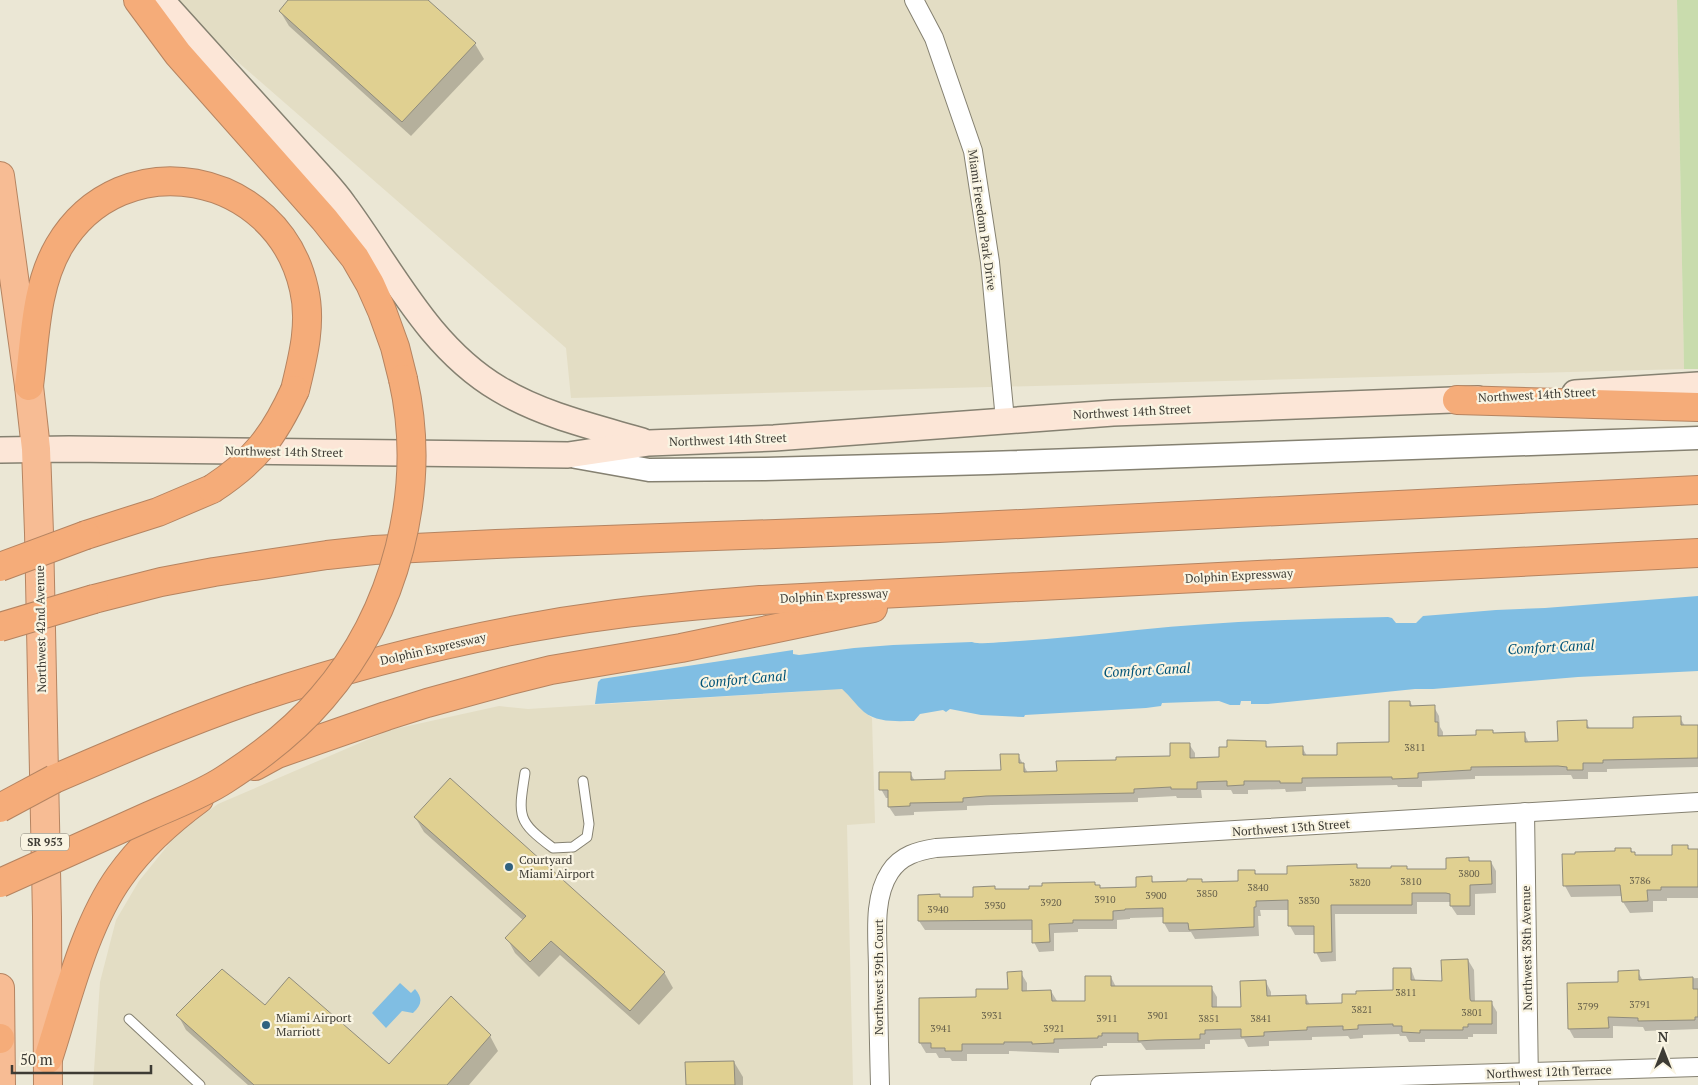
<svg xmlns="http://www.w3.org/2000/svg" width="1698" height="1085" font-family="'PT Serif',serif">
	<rect width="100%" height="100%" fill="#ebe7d5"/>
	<g fill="#e3ddc4">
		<path d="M179,0H1677L1684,369L571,398L566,348L239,63L208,34Z"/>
		<path d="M831,689H842L851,696L863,711L872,718L875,823L847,825L853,1085H93L100,982L116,920L139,881L177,834L218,804L390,730L499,706L528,709L796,692Z"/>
	</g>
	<path fill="#c9dcad" d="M1677,0H1698V369H1684Z"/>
	<g fill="#80bee3">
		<path d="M1698,596V671L1578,677L1433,689H1415L1268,704H1251V701H1241L1240,705H1230L1219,701L1162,703L1161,706L1146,708L1025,715L1024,717L981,715L950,709L946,712L943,710L920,714L914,721C897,721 878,723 864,712C856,705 850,696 842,689L595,704L598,682L601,679L793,650V654L799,655L854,648L893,645L972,642C982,645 994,642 1005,642C1050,639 1093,635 1137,630C1221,621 1305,619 1388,617L1392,618L1396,623H1416L1423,616L1448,614L1496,610L1545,608Z"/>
		<path d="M400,983L411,993L415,989C423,998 422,1005 413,1013L402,1011L386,1028L372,1013Z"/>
	</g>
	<g fill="#0003">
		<path d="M290,0H426L475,44L484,59L411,136L289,26L280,11Z"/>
		<path d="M1410,702L1413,707H1434L1439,716L1440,727L1443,732V737L1477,736L1492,731L1494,734L1524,733L1529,743L1559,742L1586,722L1590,729H1634L1680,718L1685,726H1698V767L1607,769V772H1588V779H1573L1571,775H1564L1475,776V779L1422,781V787H1398L1397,785L1306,787V791L1286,792L1285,789L1248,790V794H1233L1231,790H1201L1202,798H1177L1176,796L1138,798V802L991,805L967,806V810L914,812V815L895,816L889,807V798H886L881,789L910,773L915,781L946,780L1002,772L1018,755L1028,773L1058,772L1118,761L1171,757L1189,744L1195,753V759H1221L1265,742L1268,748L1302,747L1307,756H1338L1390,743Z"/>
		<path d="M415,817L664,972L673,988L639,1025L560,955L539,977L515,953L507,938L524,921L424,832Z"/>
		<path d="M1687,846L1690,850H1698V898H1667V901H1653V912L1630,913L1623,902V896L1571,897L1565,886L1564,855L1616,852L1630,849L1637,857L1673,856Z"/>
		<path d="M1469,859L1471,862H1491L1496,871V893L1475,894V915H1457L1451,906V902H1417V914H1335L1336,961L1321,962L1316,952L1315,935H1295L1290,926L1289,910H1260L1261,916H1258L1259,936L1195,939L1191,932H1169L1164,923V917L1130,918V919L1117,920V929H1078V932L1054,933V951L1039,952L1034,942L1033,930H925L919,921L939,895L941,899L974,898L994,887L996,890H1031L1094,883L1101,889H1137L1151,878L1154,883L1188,882L1201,880L1203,883L1239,882L1254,871L1257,875H1289L1356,866L1358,870H1447Z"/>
		<path d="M1468,960L1474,970L1475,1002H1491L1497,1012V1034H1473V1037H1468V1039H1425V1042H1409L1406,1036H1400L1399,1034L1363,1035V1038L1350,1039L1348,1036L1312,1037V1040L1269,1041V1046L1248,1047L1244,1039L1210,1040V1044H1205V1049L1146,1050L1141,1043H1107V1046H1103V1048L1059,1049V1053L1009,1051V1054H967V1061H952L950,1058H939L936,1053H926L920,1043L977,999L1009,990L1021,973L1027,983V992L1051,991L1057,1001L1086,1002L1111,977L1116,987H1211L1217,997V1008H1242L1266,982L1271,992V997L1305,996L1310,1005L1344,1004L1357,995L1394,992L1411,969L1416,982L1443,983Z"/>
		<path d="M1638,972L1643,981L1698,978V1029L1645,1031L1643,1027L1613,1026V1038H1574L1569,1029L1619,983Z"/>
		<path d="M265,1007L390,1066L490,1036L498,1051L469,1085H248L186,1030L178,1015Z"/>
		<path d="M734,1062L743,1077V1085H687Z"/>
	</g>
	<g fill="#e0d091" stroke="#908c7c">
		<path d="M288,0H428L476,43L402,122L279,11Z"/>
		<path d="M1389,701H1410V706L1435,705V722H1438V736L1476,735V730H1493V733L1525,732V742L1558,741L1557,721L1587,720V728H1633V717L1681,716V725H1698V758L1603,760V763H1583V770H1567V767L1558,766L1471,767V770L1418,773V778L1392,779V777L1302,778V783H1280V781H1244V785L1227,786V781L1197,782V789H1171V787L1134,789V793L986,796L963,798V802L910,803V806L888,807V790H879V772H911V780L945,779V771L1001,770L1000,754H1019V763H1024V772L1057,771L1056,761L1116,760V757L1170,756V743H1190V758L1219,757V747H1227V740L1266,741V747L1303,746V755H1337V743L1389,742Z"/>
		<path d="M450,778L665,972L630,1011L551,941L530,962L505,938L526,916L414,817Z"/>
		<path d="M1672,845H1688V849H1698V887H1661V890H1647L1648,901L1622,902L1620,885L1563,886L1562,854H1575V852L1615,851V848H1631V852H1635V855H1672Z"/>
		<path d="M1469,857V861H1491L1492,884L1470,885V906H1450V894L1446,893H1412V905H1331L1332,952L1314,953V926H1288V900L1256,901V907H1254V927L1189,930L1188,923H1163V908L1125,909V910L1113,911V920H1073V923L1049,924L1050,942L1032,943V920L918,921V895L940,894V897H973V887L995,886V889H1029V886H1042V883L1095,882V885H1100V888L1136,887V877L1152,876V882L1187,881V879H1202V882L1238,881V870H1255V874H1287V866L1357,864V868H1391V866H1407V869H1446V858Z"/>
		<path d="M1468,959L1470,999L1471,1001H1492V1024H1468V1027H1463V1030H1420V1033L1402,1032V1026H1393V1024L1358,1025V1029L1343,1030V1026L1307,1027V1030L1264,1032V1036L1241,1037V1029L1205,1030V1034H1200V1039L1155,1040L1138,1041V1033H1102V1036H1098V1038L1054,1039V1043L1032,1044V1042H1004V1044H962V1051H945V1048H931V1043H919V998L976,997V989H1008L1007,972L1022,971V991L1051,990L1052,1001H1085V976H1111V986H1212V1007H1241L1240,981L1266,980L1267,996L1306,995V1004L1342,1003V994H1356V991L1393,990V968H1411V980L1442,981L1441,960Z"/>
		<path d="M222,969L265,1005L289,977L389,1064L451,996L491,1035L447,1085H254L176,1015Z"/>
		<path d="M1639,970V980L1693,977V989H1698V1017H1695V1020L1638,1021V1018L1608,1017L1609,1028L1568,1029L1567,983L1618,982V971Z"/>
		<path d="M734,1061L735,1085H686L685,1062Z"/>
	</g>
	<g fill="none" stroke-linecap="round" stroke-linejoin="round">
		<g stroke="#858171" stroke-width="11">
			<g id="service">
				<path d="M525,773C518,817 517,821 553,848L573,847L587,837L589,824L583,781"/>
				<path d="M129,1019L200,1085"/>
			</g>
		</g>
		<g stroke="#858171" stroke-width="20">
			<g id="minor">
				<path d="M914,0L934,38L973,151L990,262L1005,420"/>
				<path d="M1525,812L1529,1085"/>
				<path d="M880,1085C879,1047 878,1008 878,970C878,939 872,899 890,872C901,855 918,851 936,848L1698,802"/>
				<path d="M1100,1085L1698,1067"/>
			</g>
		</g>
		<g stroke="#858171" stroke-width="25">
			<path id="tertiary" d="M576,457L649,470L765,469L988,463L1698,438"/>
		</g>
		<g stroke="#858171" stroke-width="28">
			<g id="secondary">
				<path d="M161,0L320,176C328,185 337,195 344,205C392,270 428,347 499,389C542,415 594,427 642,441"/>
				<path d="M1575,393L1698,385"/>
				<path d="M0,450L69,449L568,455L649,443L774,438L1113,413L1478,399"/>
			</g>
		</g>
		<g stroke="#b58461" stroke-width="30">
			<g id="trunk">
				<path d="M0,176L29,386L36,449L39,533L47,917L48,1085"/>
				<path d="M0,988L1,1085"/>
			</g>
		</g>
		<g stroke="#b58461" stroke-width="30">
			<g id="motorway">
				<path d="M138,0L178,54L324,219L355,258L370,284L382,311L395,347L403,379"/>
				<path d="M29,386C35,340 35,287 59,246C122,140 278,171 304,289C312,323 303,357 295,390"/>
				<path d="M1457,400L1698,407"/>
				<path d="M86,535L158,512L212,489"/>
				<path d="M94,599L161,582L214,572L327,555L374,550L496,544L939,528L1698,490"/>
				<path d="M255,766L277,754L386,716L427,703L507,681L551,670L681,648L873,608"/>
				<path d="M54,779C119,751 184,723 250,700C369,660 493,630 617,614C665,608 712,604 760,600L1698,553"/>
				<path d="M0,1039V1038"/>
				<path d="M48,1059C67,1001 84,926 120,876C142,845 169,821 199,799"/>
			</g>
		</g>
		<use href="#service" stroke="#fff" stroke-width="9"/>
		<use href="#minor" stroke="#fff" stroke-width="18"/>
		<use href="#tertiary" stroke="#fff" stroke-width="22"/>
		<use href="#secondary" stroke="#fce6d7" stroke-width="25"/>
		<use href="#trunk" stroke="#f7bc94" stroke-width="28"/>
		<use href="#motorway" stroke="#f5ac79" stroke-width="28"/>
		<g stroke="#b58461" stroke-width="30" stroke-linecap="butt">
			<g id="motorway-bridge">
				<path d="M212,489C255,461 274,436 295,390"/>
				<path d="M0,567L86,535"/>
				<path d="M0,627L94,599"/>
				<path d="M0,808L54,779"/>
				<path d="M0,883C50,861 99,838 149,816C173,805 201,795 224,780C260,757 294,731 322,698C396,613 428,489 403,379"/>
			</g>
		</g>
		<use href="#motorway-bridge" stroke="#f5ac79" stroke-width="28"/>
	</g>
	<g fill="#30617f" stroke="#f9f4e2" stroke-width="2">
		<circle cx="509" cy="867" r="5"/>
		<circle cx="266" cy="1025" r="5"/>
	</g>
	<g text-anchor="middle" stroke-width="4.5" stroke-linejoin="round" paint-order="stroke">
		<g font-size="10" fill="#66604b">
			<text x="1415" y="751">3811</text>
			<text x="1469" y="877">3800</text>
			<text x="1640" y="884">3786</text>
			<text x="1411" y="885">3810</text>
			<text x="1360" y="886">3820</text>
			<text x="1258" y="891">3840</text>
			<text x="1207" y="897">3850</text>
			<text x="1156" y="899">3900</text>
			<text x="1105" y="903">3910</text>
			<text x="1309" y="904">3830</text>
			<text x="1051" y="906">3920</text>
			<text x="995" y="909">3930</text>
			<text x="938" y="913">3940</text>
			<text x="1406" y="996">3811</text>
			<text x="1640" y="1008">3791</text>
			<text x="1588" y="1010">3799</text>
			<text x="1362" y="1013">3821</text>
			<text x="1472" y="1016">3801</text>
			<text x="992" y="1019">3931</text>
			<text x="1158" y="1019">3901</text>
			<text x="1107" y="1022">3911</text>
			<text x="1209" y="1022">3851</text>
			<text x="1261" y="1022">3841</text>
			<text x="941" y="1032">3941</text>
			<text x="1054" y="1032">3921</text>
		</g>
		<rect fill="#f9f4e2" stroke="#757268" stroke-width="1" x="21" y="833.5" width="48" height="17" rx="4"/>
		<g font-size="11" font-weight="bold" fill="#3d3b34">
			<text x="45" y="846">SR 953</text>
		</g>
		<g font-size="12" fill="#3d3b34" stroke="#f9f4e2">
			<text transform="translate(982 220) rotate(82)" y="4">Miami Freedom Park Drive</text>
			<text transform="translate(1537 395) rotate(-3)" y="4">Northwest 14th Street</text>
			<text transform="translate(1132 412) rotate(-3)" y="4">Northwest 14th Street</text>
			<text transform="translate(728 440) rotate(-2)" y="4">Northwest 14th Street</text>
			<text transform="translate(284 452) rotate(1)" y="4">Northwest 14th Street</text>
			<text transform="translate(1239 576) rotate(-3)" y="4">Dolphin Expressway</text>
			<text transform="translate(834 596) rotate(-3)" y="4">Dolphin Expressway</text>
			<text transform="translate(41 629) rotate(-91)" y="4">Northwest 42nd Avenue</text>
			<text transform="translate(433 649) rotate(-13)" y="4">Dolphin Expressway</text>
			<text transform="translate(1291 828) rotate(-4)" y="4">Northwest 13th Street</text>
			<text transform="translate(1527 948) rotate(-91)" y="4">Northwest 38th Avenue</text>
			<text transform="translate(879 977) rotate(-90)" y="4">Northwest 39th Court</text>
			<text transform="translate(1549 1072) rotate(-2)" y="4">Northwest 12th Terrace</text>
		</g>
		<g font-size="12" fill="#3d3b34" stroke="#f9f4e2" text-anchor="start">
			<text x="519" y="864">Courtyard<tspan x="519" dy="14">Miami Airport</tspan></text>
			<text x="276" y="1022">Miami Airport<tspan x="276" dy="14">Marriott</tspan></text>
		</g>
		<g font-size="14" font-style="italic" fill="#005377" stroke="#f9f4e2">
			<text transform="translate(1551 647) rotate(-3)" y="5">Comfort Canal</text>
			<text transform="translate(1147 670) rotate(-3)" y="5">Comfort Canal</text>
			<text transform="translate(743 679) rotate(-5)" y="5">Comfort Canal</text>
		</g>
	</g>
	<g transform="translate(1663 1050)" stroke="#f9f4e2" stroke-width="4" paint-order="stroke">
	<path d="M0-4L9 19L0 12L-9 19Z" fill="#3d3b34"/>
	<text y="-8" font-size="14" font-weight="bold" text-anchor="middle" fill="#3d3b34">N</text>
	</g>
	<path d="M12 1065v8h139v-8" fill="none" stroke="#3d3b34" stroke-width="2.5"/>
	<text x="20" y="1065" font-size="15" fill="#3d3b34" stroke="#f9f4e2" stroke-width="4" paint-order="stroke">50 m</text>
</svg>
